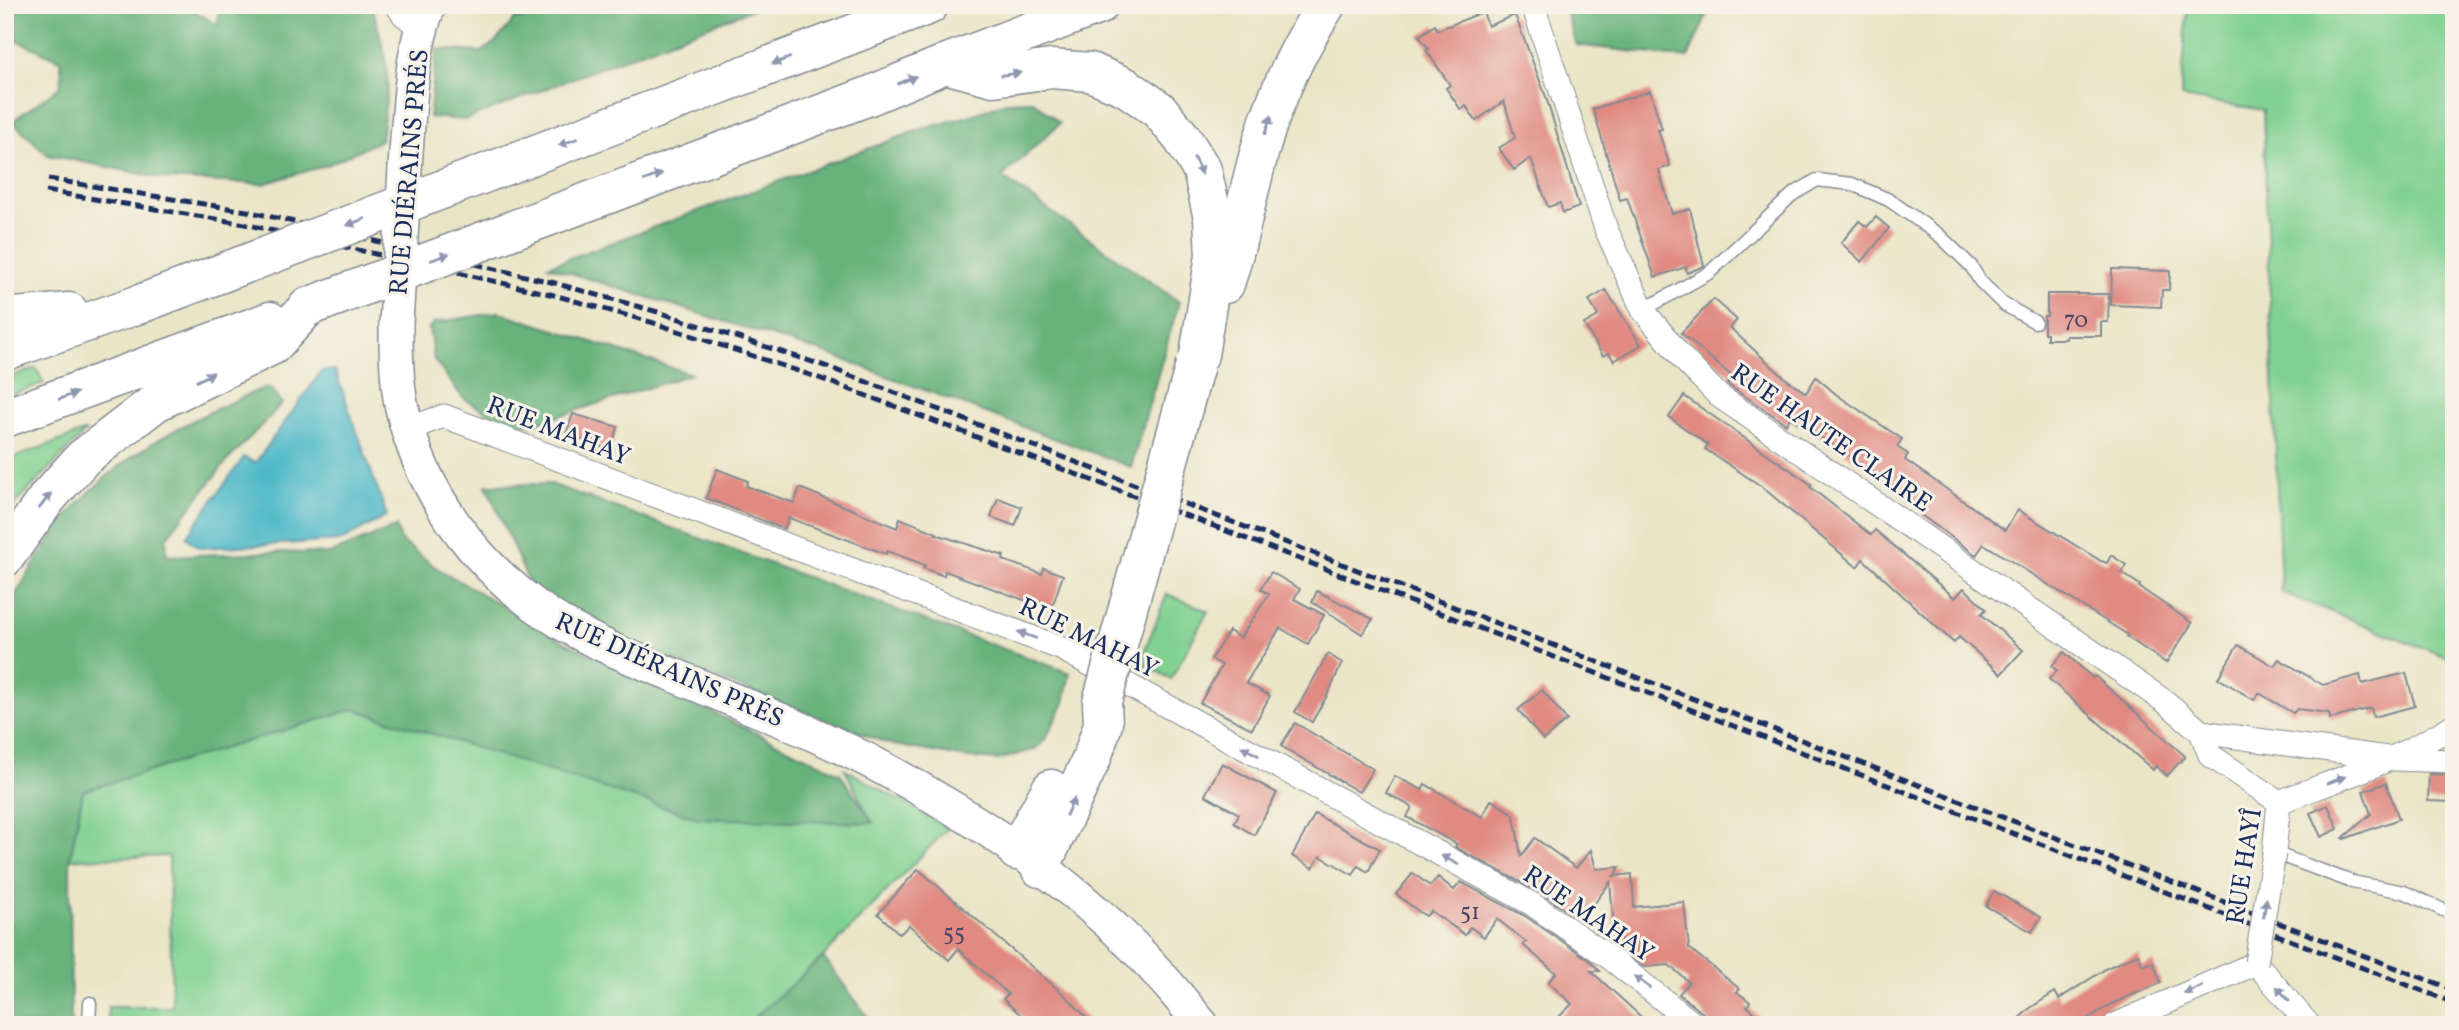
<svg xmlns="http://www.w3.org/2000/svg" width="2459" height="1030" font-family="Vollkorn,serif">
	<rect width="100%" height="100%" fill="#f7f3e8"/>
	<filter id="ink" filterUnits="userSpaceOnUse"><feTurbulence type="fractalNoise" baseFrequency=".0143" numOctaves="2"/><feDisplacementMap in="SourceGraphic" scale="14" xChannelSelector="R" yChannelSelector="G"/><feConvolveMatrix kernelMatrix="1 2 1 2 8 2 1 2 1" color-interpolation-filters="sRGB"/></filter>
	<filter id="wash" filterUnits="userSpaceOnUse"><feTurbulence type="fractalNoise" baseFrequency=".00686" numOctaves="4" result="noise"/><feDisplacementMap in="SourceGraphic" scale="28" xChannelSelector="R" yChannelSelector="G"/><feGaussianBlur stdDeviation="1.57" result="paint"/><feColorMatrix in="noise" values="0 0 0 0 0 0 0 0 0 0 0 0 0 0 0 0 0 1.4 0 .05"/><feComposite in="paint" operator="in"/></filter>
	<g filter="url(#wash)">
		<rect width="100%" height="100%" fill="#ebe5c7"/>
		<g fill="#81d192" stroke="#4e8078" stroke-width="2">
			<path d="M2188,5H2454V660L2281,592L2263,110L2181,97Z"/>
			<path d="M36,368L44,383L5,397V379Z"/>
			<path d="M86,431L17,502L5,519V461Z"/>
			<path d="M1167,594L1208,611L1171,679L1140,662Z"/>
			<path d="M354,709L698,818L872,823L845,769L948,828L823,957L746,1025H108V1007H172L169,856L70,859L83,791Z"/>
		</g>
		<g fill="#68b37c" stroke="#42716d" stroke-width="2">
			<path d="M15,5H185L217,25L221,5H372L385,55L388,84L381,140L327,165L263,184L167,179L48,155L12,121L60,87L62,75L60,60L5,35V29Z"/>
			<path d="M569,5H763L465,120L429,117L437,49L482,52L496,41L515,19L555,12Z"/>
			<path d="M1564,5H1711L1688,58L1576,45Z"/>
			<path d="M1033,101L1060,123L1002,177L1179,302L1131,467L828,354L548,266L919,130L969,116L1006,102Z"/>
			<path d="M499,312L691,374L531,425L502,421L463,398L434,360L429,328L434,323Z"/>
			<path d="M264,388L273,390L282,404L228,460L166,538L167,556L280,552L329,554L396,527L400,540L437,568L565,642L840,773L873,823L698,818L354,709L83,791L70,859L71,1025H5V619C15,593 29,572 44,549C52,538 59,525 69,514C121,453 192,418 264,388Z"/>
			<path d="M551,484L1070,673L1064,703L1045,740L1035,749L998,760L967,758L889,744L697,671L535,597L486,485Z"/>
			<path d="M823,957L874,1025H746Z"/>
		</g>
		<path fill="#4cb8c7" stroke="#347492" stroke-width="2" d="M335,370L387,516L341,541L199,548L186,537L244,457L255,463L322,371Z"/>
		<g id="blocks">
			<g fill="#e08a82">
				<path d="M1483,12L1488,26L1515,15L1546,97L1579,207L1563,213L1560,203L1548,207L1531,158L1514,170L1499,148L1515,138L1504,101L1476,121L1466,106L1461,110L1446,88L1450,85L1426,50L1429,49L1419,36L1435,25L1438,30Z"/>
				<path d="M1650,91L1662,129L1658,130L1670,166L1659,170L1672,214L1690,209L1704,266L1687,273L1686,267L1655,277L1627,198L1620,200L1593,109Z"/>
				<path d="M1876,217L1889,228L1862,262L1841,243L1859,221L1867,227Z"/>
				<path d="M2112,269L2170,271L2169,290H2162L2161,307L2111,305Z"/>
				<path d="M1606,290L1641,345L1614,361L1609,353L1603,356L1584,324L1598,316L1589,300Z"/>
				<path d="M2047,294H2109L2108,322H2101V336H2066V339H2047V333H2044V316H2047Z"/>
				<path d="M1714,299L1737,320L1730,328L1785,378L1806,393L1816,377L1837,395L1902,439L1897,447L1908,454L1905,460L2005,530L2018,510L2101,561L2107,563L2111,555L2126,565L2122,573L2140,585L2139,587L2192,623L2166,663L2127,637L2128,635L1984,544L1976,555L1921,515L1925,510L1893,489L1895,487L1813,432L1790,418L1786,424L1727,384L1733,377L1681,333Z"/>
				<path d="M1684,396L1812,485L1810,487L1871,535L1875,530L1955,598L1964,588L1986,609L1981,614L2023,650L2001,674L1959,637L1954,643L1863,559L1857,567L1761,486L1705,449L1708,445L1669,417Z"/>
				<path d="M573,414L618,427L610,450L566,434Z"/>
				<path d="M717,469L748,481L746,486L794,503L800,488L897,528L900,518L937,533L936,534L1004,556L1003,560L1042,574L1044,568L1063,575L1051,610L945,571L944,576L923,568L925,565L887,551L886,554L789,518L784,529L706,498Z"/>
				<path d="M998,498L1022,507L1015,526L991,517Z"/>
				<path d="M1271,572L1300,589L1294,599L1324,615L1308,644L1280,628L1246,683L1270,696L1252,729L1200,703L1222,665L1211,659L1229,631L1240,638L1269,594L1261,589Z"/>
				<path d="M1317,591L1373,619L1362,634L1312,602Z"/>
				<path d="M2238,645L2274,666L2279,659L2323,685L2360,675L2362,684L2406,673L2415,706L2373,717L2371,708L2330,719L2329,713L2297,709L2293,713L2259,693L2254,700L2218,678Z"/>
				<path d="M2064,652L2093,678L2095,676L2185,756L2167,776L2156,766L2153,770L2049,679L2057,671L2052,666Z"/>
				<path d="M1328,654L1342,663L1329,692L1312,722L1295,712Z"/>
				<path d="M1542,690L1567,720L1543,740L1518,710Z"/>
				<path d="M1295,723L1373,769L1359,792L1281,746Z"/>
				<path d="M1222,763L1277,793L1254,835L1234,823L1239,814L1205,795Z"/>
				<path d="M2429,774L2454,775V802L2428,801Z"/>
				<path d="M1395,776L1422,790L1425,784L1482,817L1491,800L1509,811L1514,815L1521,856L1535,838L1576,868L1591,850L1596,869L1620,867L1614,876L1632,874L1634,907L1684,902L1689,948L1740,989L1737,992L1750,1002L1747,1006L1769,1025H1711L1704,1014L1679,994L1689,982L1669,965L1644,967L1630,956V940L1621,941L1614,928L1610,882L1582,921L1539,892L1455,847L1457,844L1407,817L1412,807L1386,793Z"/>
				<path d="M2386,783L2399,819L2344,839L2343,838L2371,814L2363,791Z"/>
				<path d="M2328,805L2338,829L2321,837L2310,813Z"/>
				<path d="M1315,814L1380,849L1368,872L1358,866L1353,875L1320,856L1313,868L1292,856Z"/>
				<path d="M918,869L1069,999L1093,1025H1032L1003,999L1008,994L958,949L949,960L909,925L900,934L878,914Z"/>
				<path d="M1413,873L1430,886L1438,877L1454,890L1461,882L1525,916L1588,959L1600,971H1591L1650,1025H1551L1572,1004L1548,982L1556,973L1523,945L1526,942L1497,919L1484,937L1470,927L1465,935L1431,911L1426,916L1418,911L1396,894Z"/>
				<path d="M1994,891L2041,917L2032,932L1986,906Z"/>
				<path d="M2138,954L2143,966L2153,962L2161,983L2111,1004L2078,1025H2012L2029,1009L2055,992L2059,999L2107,968Z"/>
			</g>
		</g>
	</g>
	<g filter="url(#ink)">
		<use href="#blocks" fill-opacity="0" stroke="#838a92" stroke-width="2"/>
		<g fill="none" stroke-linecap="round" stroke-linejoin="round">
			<g stroke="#838a92" stroke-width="15">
				<g id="lane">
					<path d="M1643,310L1709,273L1792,195L1817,180L1852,184L1889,200L1939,235L1971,266L1980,281L2003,304L2035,322"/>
					<path d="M2274,853L2352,882L2404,892L2454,915"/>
					<path d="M89,1025L90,1003"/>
				</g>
			</g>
			<g stroke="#838a92" stroke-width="25">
				<g id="street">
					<path d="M397,5L403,14L421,29"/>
					<path d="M1533,5L1606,229L1643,310L1683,359L1719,396L2167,703L2201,732L2210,755L2279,802"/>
					<path d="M408,429L444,416L1060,648L1532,904L1610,958L1695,1025"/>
					<path d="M2201,732L2394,759L2454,761"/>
					<path d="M2279,802C2339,779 2399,760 2454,725"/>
					<path d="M2274,853L2279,802"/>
					<path d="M2115,1025L2256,963L2309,1025"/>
				</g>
			</g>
			<g stroke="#838a92" stroke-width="36">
				<g id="secondary">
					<path d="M406,152C410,103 411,52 429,5"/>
					<path d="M396,324C396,352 396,381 402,408C422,494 476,567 549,615C588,641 633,659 676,676C747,706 820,734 888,771C962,811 1040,861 1102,917C1139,949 1171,987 1202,1025"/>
				</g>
			</g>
			<g stroke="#838a92" stroke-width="41">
				<g id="highway">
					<path d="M845,37L929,5"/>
					<path d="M945,64L993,77L1051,69L1090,72L1126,87L1159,110L1182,138L1202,170L1213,218L1215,255L1199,355"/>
					<path d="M869,96L945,64L1099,5"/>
					<path d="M1225,284C1240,238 1248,190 1262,143C1276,95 1299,47 1326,5"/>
					<path d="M5,318L69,312"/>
					<path d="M5,351L140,304"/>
					<path d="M5,418L270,321"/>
					<path d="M5,557L48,497L83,458L156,402L273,345L308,307"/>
					<path d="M1017,851L1051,789"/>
					<path d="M1040,868L1092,758L1103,724L1102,702"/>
				</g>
			</g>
			<use href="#lane" stroke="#fff" stroke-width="12"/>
			<use href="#street" stroke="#fff" stroke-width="23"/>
			<use href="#secondary" stroke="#fff" stroke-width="33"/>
			<use href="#highway" stroke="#fff" stroke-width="38"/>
			<g stroke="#1b2f5e" stroke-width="5" stroke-dasharray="10 5" stroke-linecap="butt">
				<path d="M48,179L247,211L551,282L658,312L825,366L2454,990"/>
				<path d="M46,191L240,223L550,294L654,323L819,378L1198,520L2454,1003"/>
			</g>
			<g stroke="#838a92" stroke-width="25" stroke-linecap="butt">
				<path id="street-bridge" d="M2256,963L2274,853"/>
			</g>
			<g stroke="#838a92" stroke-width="36" stroke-linecap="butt">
				<path id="secondary-bridge" d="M396,324L406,152"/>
			</g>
			<g stroke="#838a92" stroke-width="41" stroke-linecap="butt">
				<g id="highway-bridge">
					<path d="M140,304L845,37"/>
					<path d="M308,307L869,96"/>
					<path d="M1102,702L1195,365"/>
				</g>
			</g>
			<use href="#street-bridge" stroke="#fff" stroke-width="23"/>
			<use href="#secondary-bridge" stroke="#fff" stroke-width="33"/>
			<use href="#highway-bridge" stroke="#fff" stroke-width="38"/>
		</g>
		<defs><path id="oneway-solid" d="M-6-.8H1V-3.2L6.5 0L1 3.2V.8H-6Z" transform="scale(1.75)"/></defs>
		<g fill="#8d97ae">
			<use href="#oneway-solid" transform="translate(781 61) rotate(159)"/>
			<use href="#oneway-solid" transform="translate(1011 74) rotate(-7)"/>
			<use href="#oneway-solid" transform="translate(907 80) rotate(-23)"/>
			<use href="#oneway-solid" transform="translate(1268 125) rotate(-70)"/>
			<use href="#oneway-solid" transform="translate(568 142) rotate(159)"/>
			<use href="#oneway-solid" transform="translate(1198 166) rotate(64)"/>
			<use href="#oneway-solid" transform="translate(653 177) rotate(-21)"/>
			<use href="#oneway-solid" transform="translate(356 222) rotate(159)"/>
			<use href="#oneway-solid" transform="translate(440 257) rotate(-21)"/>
			<use href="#oneway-solid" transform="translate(205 377) rotate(-27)"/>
			<use href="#oneway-solid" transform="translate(68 396) rotate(-20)"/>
			<use href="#oneway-solid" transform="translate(45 501) rotate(-52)"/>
			<use href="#oneway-solid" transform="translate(1027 635) rotate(-159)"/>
			<use href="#oneway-solid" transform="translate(1250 751) rotate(-152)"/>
			<use href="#oneway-solid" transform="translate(2336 780) rotate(-21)"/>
			<use href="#oneway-solid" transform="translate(1070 807) rotate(-64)"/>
			<use href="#oneway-solid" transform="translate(1450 860) rotate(-152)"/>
			<use href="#oneway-solid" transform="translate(2265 908) rotate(-81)"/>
			<use href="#oneway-solid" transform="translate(1642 982) rotate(-143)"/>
			<use href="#oneway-solid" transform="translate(2193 990) rotate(157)"/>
			<use href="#oneway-solid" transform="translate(2283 994) rotate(-131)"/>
		</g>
	</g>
	<g text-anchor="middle" stroke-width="6" stroke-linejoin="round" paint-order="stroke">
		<g font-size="23" fill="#4c4667">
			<text x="2076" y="327">70</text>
			<text x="1470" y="919">51</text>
			<text x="954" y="940">55</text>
		</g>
		<g font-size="26" fill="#1b2f5e" stroke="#f7f3e8">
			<text transform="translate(408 172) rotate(-85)" y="9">RUE DIÉRAINS PRÉS</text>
			<text transform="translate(559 430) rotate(21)" y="9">RUE MAHAY</text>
			<text transform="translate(1832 437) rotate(35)" y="9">RUE HAUTE CLAIRE</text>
			<text transform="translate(1089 637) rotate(26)" y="9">RUE MAHAY</text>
			<text transform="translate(670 669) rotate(24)" y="9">RUE DIÉRAINS PRÉS</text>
			<text transform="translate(2243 866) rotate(-81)" y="9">RUE HAYÎ</text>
			<text transform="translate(1589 913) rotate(34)" y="9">RUE MAHAY</text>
		</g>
	</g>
	<rect width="2459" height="1030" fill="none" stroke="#f7f3e8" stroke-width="28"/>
</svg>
